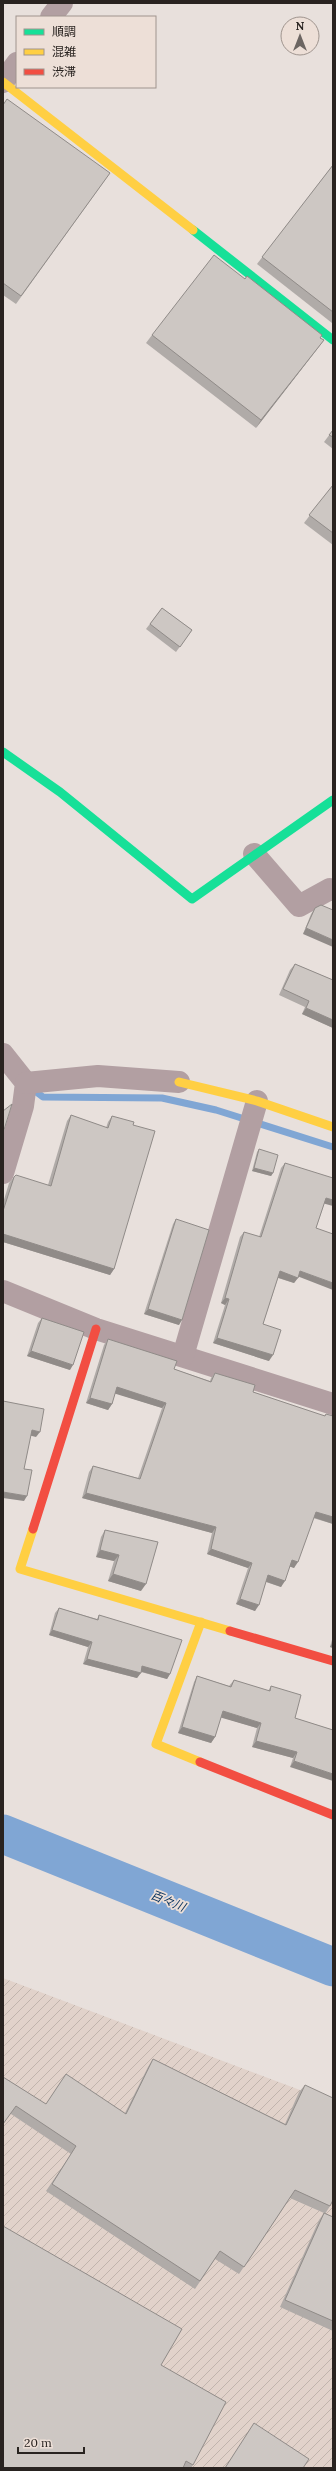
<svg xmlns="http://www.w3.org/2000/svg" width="336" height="2471" font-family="Lora,'Noto Sans JP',serif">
	<defs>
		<pattern id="industrial-furrows" width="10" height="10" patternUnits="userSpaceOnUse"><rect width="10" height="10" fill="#e1d2ca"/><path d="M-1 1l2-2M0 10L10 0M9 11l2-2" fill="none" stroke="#c1b4ad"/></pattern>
	</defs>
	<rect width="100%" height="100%" fill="#e8e0dc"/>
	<path fill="url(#industrial-furrows)" d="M3,1978L308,2093L333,2105V2468H3Z"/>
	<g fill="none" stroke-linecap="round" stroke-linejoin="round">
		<path stroke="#80a6d4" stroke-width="7" d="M31,1088L43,1097L162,1098L216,1110L333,1147"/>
		<path stroke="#80a6d4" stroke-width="39" d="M3,1834L333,1967"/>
		<g stroke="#b29fa2" stroke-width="22">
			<path d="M51,17L62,3"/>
			<path d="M3,82L17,63"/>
			<path d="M254,854L299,906L330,889L333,890"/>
			<path d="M3,1054L26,1083L23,1106L3,1173"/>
			<path d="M26,1083L98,1076L179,1082"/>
			<path d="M3,1291L96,1329L333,1404"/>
			<path d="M183,1356L257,1101"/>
		</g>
		<g stroke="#16e098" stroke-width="9">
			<path d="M193,230L333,340"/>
			<path d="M3,752L60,792L192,899L333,800"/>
		</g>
		<g stroke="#ffcf43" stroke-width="9">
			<path d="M3,82L193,230"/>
			<path d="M179,1082L257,1101L333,1127"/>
			<path d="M33,1529L20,1569L230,1631"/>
			<path d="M200,1762L156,1744L201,1622"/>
		</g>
		<g stroke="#f24e42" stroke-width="9">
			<path d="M33,1529L96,1329"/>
			<path d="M230,1631L333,1661"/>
			<path d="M200,1762L333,1815"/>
		</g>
	</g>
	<g fill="#b0aba8">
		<path d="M3,105L110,173L16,304L3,295Z"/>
		<path d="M333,165V322L332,323L257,264Z"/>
		<path d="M152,335L320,338L324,340L256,428L146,343Z"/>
		<path d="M333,430V449L324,442Z"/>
		<path d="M333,485V545L304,523Z"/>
		<path d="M162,608L192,630L176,652L146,629Z"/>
		<path d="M315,908L333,910L303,934L311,914Z"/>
		<path d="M295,964L333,980V1028L302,1014L305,1007L279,995L290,970Z"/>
		<path d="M71,1115L106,1128L108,1122L112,1116L133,1125L114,1269L110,1275L3,1242V1203L9,1183L14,1177L48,1185L67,1121Z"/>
		<path d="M259,1149L273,1173L271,1176L252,1171L257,1152Z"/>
		<path d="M285,1163L324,1204L316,1228L298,1277L294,1283L278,1278L263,1324L269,1361L213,1343L225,1305L221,1303L240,1237L244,1232L259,1237L281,1168Z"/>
		<path d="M176,1219L179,1325L144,1314L173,1224Z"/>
		<path d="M42,1318L70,1370L27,1356L38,1323Z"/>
		<path d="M108,1339L174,1369L210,1381L211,1378L215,1373L253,1392L324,1416L326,1414L333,1524L313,1518L294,1568L290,1566L281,1587L266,1582L255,1611L236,1604L248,1568L207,1554L212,1533L82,1498L89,1472L93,1466L138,1478L162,1408L115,1393L112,1404L108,1410L86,1403L104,1345Z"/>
		<path d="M105,1530L141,1591L108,1581L114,1561L96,1557L101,1537Z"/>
		<path d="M59,1608L97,1619L99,1615L170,1674L167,1679L141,1672L137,1678L83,1664L88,1647L49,1635L55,1613Z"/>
		<path d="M333,1636V1648L330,1647Z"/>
		<path d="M197,1676L229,1686L234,1680L268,1691L271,1686L295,1718L333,1730L290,1767L293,1758L252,1747L257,1728L221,1717L215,1737L211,1743L178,1733L194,1682Z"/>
		<path d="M153,2059L285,2124L299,2092L305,2085L330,2206L325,2214L333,2217V2331L280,2307L319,2220L324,2213L290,2198L239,2274L215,2259L195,2289L46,2191L71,2154L11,2114L3,2077L45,2104L125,2113L148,2067Z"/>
		<path d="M161,2365L193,2465L191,2468H3Z"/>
	</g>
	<g fill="#908b88">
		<path d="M324,340L318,348L256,428L261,420Z"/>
		<path d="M306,928L333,940V947L303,934Z"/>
		<path d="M306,1008L333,1020V1028L302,1014Z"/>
		<path d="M254,1168L273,1173L271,1176L252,1171Z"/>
		<path d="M326,1198L333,1200V1206L322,1203Z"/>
		<path d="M3,1234L114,1269L110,1275L3,1242Z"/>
		<path d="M280,1271L298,1278L294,1283L276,1277Z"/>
		<path d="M300,1271L333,1283V1290L297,1276Z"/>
		<path d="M225,1298L229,1299L225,1305L221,1303Z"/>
		<path d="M148,1309L182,1320L179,1325L144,1314Z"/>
		<path d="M217,1338L273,1355L269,1361L213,1343Z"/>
		<path d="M31,1351L73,1365L70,1370L27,1356Z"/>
		<path d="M117,1387L166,1403L162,1408L113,1393Z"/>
		<path d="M90,1398L112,1404L108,1410L86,1403Z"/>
		<path d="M32,1430L40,1432L36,1437L28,1435Z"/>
		<path d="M3,1492L27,1496L24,1501L3,1498Z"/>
		<path d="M86,1493L216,1527L212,1533L82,1498Z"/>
		<path d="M316,1512L333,1517V1524L312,1517Z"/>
		<path d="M211,1549L252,1563L248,1568L207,1554Z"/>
		<path d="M100,1550L119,1555L114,1561L96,1557Z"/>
		<path d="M292,1560L298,1562L294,1568L288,1566Z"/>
		<path d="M113,1574L146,1584L141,1591L108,1581Z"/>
		<path d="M268,1575L285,1581L281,1587L264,1581Z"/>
		<path d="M240,1599L259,1605L255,1611L236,1604Z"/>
		<path d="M52,1630L92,1642L88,1647L49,1635Z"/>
		<path d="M333,1642V1648L330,1647Z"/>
		<path d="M87,1659L141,1673L137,1678L83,1664Z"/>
		<path d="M142,1666L170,1674L167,1679L139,1671Z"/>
		<path d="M223,1711L261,1723L257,1728L219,1717Z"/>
		<path d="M182,1727L215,1737L211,1743L178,1733Z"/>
		<path d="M256,1741L297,1752L293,1758L252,1747Z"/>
		<path d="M294,1761L333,1774V1781L290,1767Z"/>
	</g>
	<g fill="#cdc7c3" stroke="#908b88">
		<path d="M7,99L110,173L21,296L3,283V105Z"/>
		<path d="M333,165V312L262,257Z"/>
		<path d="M214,255L245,279L247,276L322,335L320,338L324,340L261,420L152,335Z"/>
		<path d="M333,430V437L329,435Z"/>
		<path d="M333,485V533L309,515Z"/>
		<path d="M162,608L192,630L180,647L150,624Z"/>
		<path d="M321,905L333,910V940L306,928L315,908Z"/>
		<path d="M295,964L333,980V1020L306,1008L309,1001L283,989Z"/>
		<path d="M12,1104L3,1133V1111Z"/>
		<path d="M71,1115L108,1128L112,1116L134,1122L133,1125L155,1131L114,1269L3,1234V1211L14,1177L16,1175L51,1186Z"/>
		<path d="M259,1149L278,1155L273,1173L254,1168Z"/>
		<path d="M285,1163L333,1178V1200L326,1198L316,1228L333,1234V1283L300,1271L298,1278L280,1271L263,1324L281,1330L273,1355L217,1338L229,1299L225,1298L244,1232L261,1237Z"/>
		<path d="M176,1219L209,1230L182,1320L148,1309Z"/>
		<path d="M42,1318L84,1332L73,1365L31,1351Z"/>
		<path d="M108,1339L177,1361L174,1369L211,1382L215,1373L255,1385L253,1392L325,1416L326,1414L333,1416V1517L316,1512L298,1562L292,1560L285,1581L268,1575L259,1605L240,1599L252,1563L211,1549L216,1527L86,1493L93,1466L140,1479L166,1403L117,1387L112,1404L90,1398Z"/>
		<path d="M3,1401L44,1409L40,1432L32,1430L24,1469L32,1470L27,1496L3,1492Z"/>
		<path d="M105,1530L158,1542L146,1584L113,1574L119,1555L100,1550Z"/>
		<path d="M59,1608L98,1620L99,1615L182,1640L170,1674L142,1666L141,1673L87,1659L92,1642L52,1630Z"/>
		<path d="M197,1676L231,1687L234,1680L270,1691L271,1686L301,1695L295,1718L333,1730V1774L294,1761L297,1752L256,1741L261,1723L223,1711L215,1737L182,1727Z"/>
		<path d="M153,2059L286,2125L305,2085L333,2098V2200L330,2206L295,2190L244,2267L220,2251L200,2281L52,2184L76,2146L16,2106L3,2124V2077L46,2104L66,2074L126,2114Z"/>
		<path d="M324,2213L333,2217V2321L285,2300Z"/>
		<path d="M3,2226L182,2329L161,2365L226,2402L193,2465L186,2461L183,2468H3Z"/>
		<path d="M254,2423L309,2459L303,2468H225Z"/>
	</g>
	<g text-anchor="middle" stroke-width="3.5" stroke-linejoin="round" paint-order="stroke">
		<g font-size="12" font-style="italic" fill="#0b3560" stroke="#eddfd7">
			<text transform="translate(168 1901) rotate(22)" y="4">百々川</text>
		</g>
	</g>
	<rect width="336" height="2471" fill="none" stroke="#292320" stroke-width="8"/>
	<rect x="16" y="16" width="140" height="72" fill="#eddfd7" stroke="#9f948e"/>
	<rect x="24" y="29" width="20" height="6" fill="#16e098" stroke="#9f948e"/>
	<text x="52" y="36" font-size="12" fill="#292320">順調</text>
	<rect x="24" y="49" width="20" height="6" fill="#ffcf43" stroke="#9f948e"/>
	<text x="52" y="56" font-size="12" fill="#292320">混雑</text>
	<rect x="24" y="69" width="20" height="6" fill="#f24e42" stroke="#9f948e"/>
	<text x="52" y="76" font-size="12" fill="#292320">渋滞</text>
	<g transform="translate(300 36)"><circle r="19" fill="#eddfd7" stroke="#9f948e"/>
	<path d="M0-3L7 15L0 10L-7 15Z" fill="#6c6562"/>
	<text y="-6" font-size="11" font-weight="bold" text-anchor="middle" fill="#292320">N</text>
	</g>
	<path d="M18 2447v6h66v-6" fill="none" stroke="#292320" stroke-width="2"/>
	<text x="24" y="2447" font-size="12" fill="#292320" stroke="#eddfd7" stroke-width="3" paint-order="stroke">20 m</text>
</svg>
